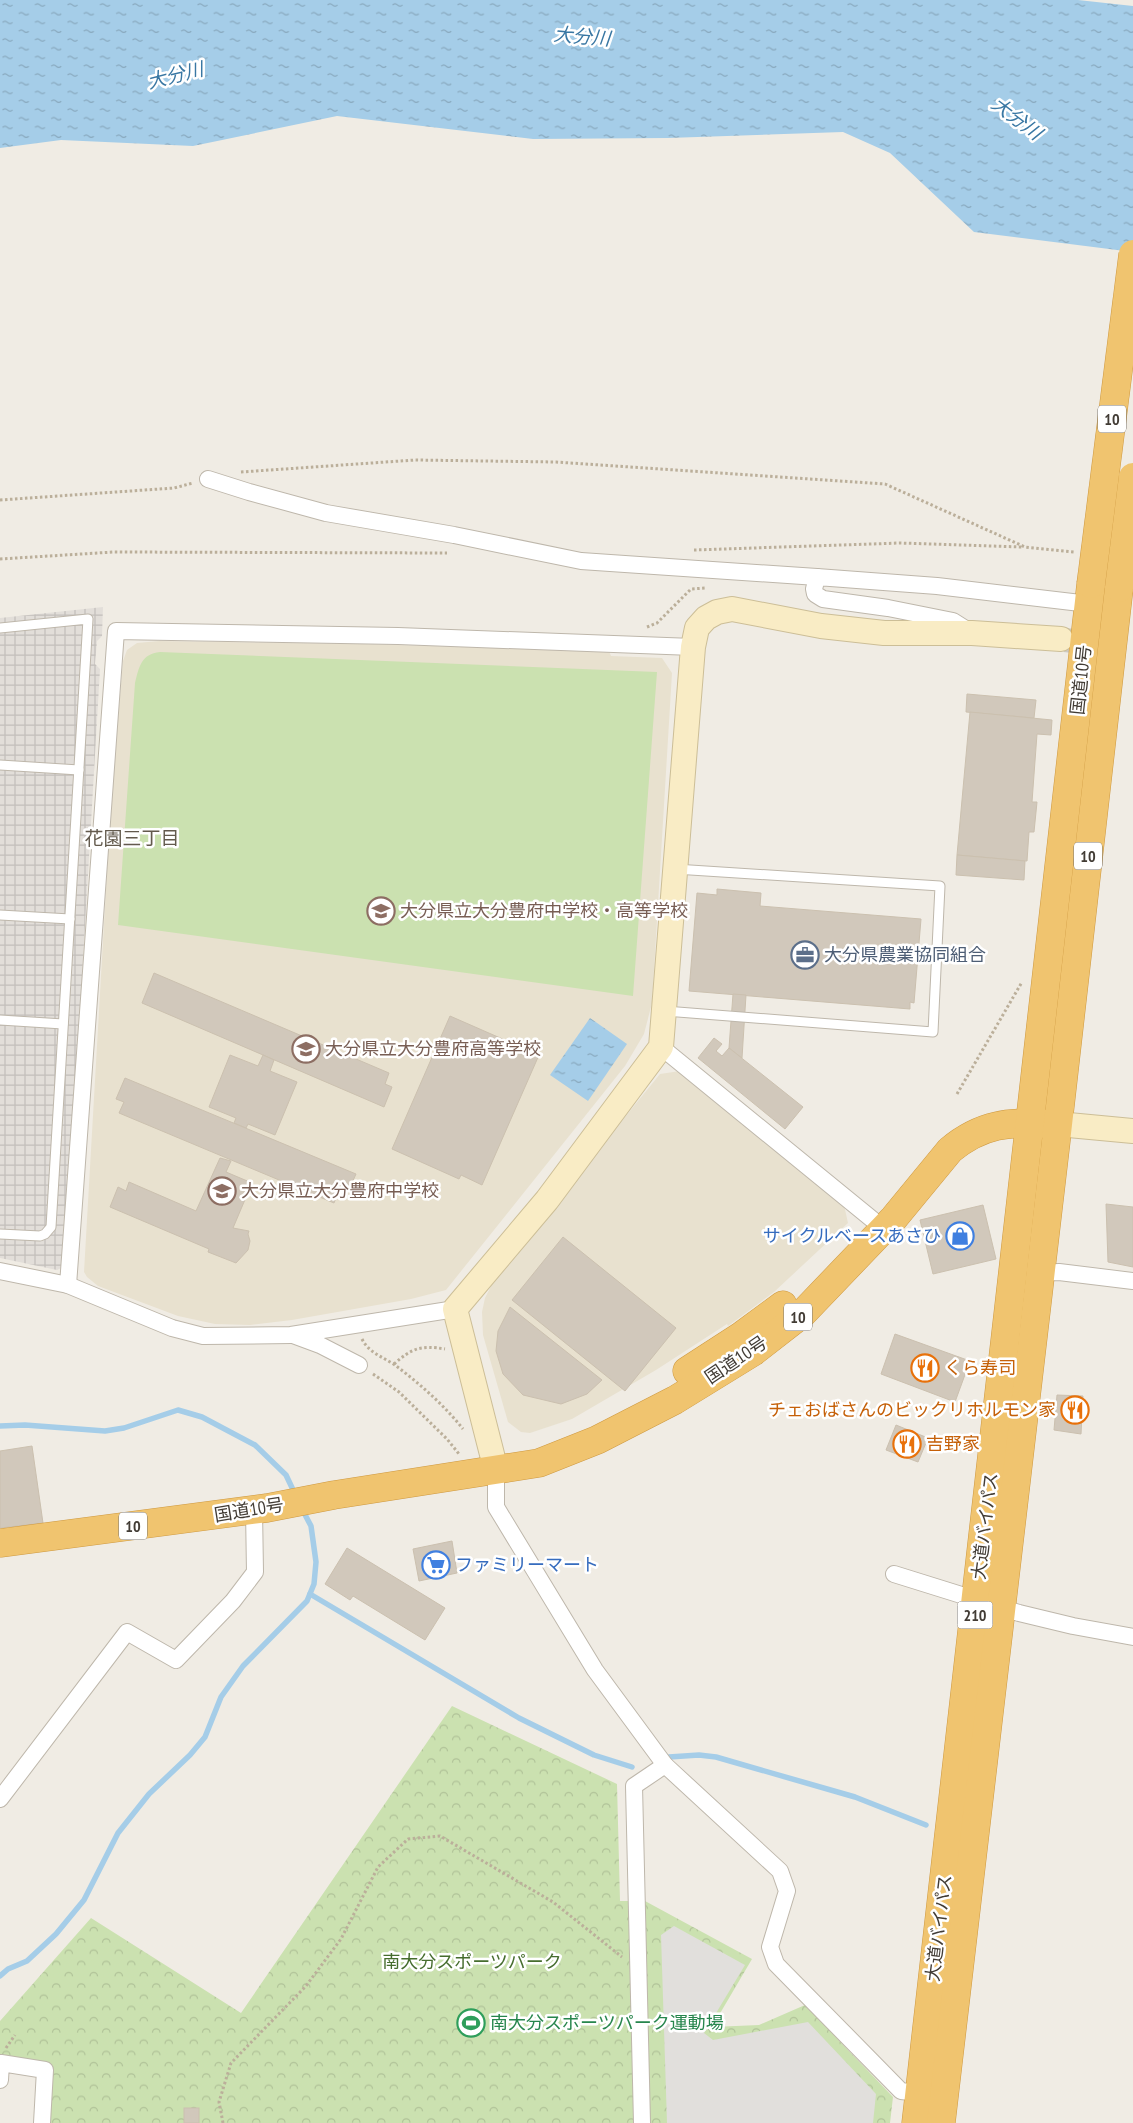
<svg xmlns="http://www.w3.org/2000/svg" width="1133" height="2123" font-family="'PT Sans Narrow','Noto Sans JP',sans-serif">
	<defs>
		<pattern id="industrial-grid" width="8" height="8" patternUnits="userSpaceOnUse" patternTransform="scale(1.25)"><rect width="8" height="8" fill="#e2ded9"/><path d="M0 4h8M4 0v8" fill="none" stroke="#c3bfbb"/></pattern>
		<pattern id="park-crowns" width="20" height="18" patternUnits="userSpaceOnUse" patternTransform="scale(1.25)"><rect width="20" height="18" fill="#cbe1b0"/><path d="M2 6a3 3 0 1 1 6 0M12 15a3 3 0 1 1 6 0" fill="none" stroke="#b0c298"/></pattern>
		<pattern id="water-ripples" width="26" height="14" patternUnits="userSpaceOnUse" patternTransform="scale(1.25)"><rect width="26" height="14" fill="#a5cde8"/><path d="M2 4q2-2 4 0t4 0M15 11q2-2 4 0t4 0" fill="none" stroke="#88a8bd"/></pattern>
	</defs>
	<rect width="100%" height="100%" fill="#f0ece4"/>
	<path fill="url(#industrial-grid)" d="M103,607L102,636L97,641L95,664L100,669L71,1166L63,1267L57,1270L0,1258V618Z"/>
	<g fill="#e8e1cf">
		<path d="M159,641L364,644L609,651L611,656L662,658L672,673L652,1003L644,1034L625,1066L446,1290L411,1299L292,1320L250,1325L215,1324L178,1316L98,1286L87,1277L84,1272L111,802L123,661L127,650L137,643Z"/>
		<path d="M680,1071L844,1205L848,1223L774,1292L728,1326L727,1324L656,1370L572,1419L530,1433L521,1432L508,1422L483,1335L482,1312L485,1298L491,1286L559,1198L660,1074Z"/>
	</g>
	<path fill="#cbe1b0" d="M160,652L657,672L633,996L118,925L135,683C139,667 141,654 160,652Z"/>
	<path fill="url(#park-crowns)" d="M452,1706L617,1784L620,1901H645L752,1959L712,2027L759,2025L805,2005L893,2097L890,2123H46L49,2068L0,2060V2021L91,1918L241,2013Z"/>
	<path fill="#e1dfdc" d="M674,1926L745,1965L704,2033L713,2040L808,2022L876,2094L873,2123H667L661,1935Z"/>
	<g fill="url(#water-ripples)">
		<path d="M0,0H1078L1133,6V252L974,232L890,153L843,132L668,138L533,139L337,116L193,146L61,140L0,148Z"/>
		<path d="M590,1018L627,1044L588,1101L550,1075Z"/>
	</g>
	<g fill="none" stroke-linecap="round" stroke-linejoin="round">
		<g stroke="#a5cde8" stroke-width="5.5">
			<path d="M0,1426L25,1425L105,1431L124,1428L178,1410L202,1417L255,1445L286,1475L295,1494"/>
			<path d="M310,1594L519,1718L594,1755L632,1767"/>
			<path d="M669,1757L699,1755L716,1757L855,1797L926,1825"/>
			<path d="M0,1976L8,1969L27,1961L56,1934L84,1900L118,1833L149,1794L190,1755L205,1737L221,1697L243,1666L307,1601L314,1584L316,1562L311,1526L302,1509"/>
		</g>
	</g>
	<g fill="#d1c8bb" stroke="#cbc0af">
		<path d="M967,694L1036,700L1034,718L966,712Z"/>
		<path d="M970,712L1052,720L1051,735L1037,734L1032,802H1037L1034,832H1029L1027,861L957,855Z"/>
		<path d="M957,855L1025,861L1024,880L956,875Z"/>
		<path d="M717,889L761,893L760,906L921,919L914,1003L910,1002V1009L689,991L697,893L717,895Z"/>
		<path d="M154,973L389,1073L385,1084L392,1087L384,1107L142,1003Z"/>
		<path d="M733,994L746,995L742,1058L729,1048Z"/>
		<path d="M450,1016L539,1055L482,1185L461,1175L459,1179L392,1149Z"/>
		<path d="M714,1038L722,1044L716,1051L722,1056L729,1048L803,1107L785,1129L698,1058Z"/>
		<path d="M230,1055L258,1066L263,1055L274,1060L270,1071L297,1082L275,1135L248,1124L246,1128L234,1123L236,1118L209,1107Z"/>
		<path d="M125,1078L356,1174L347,1194L339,1190L334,1203L119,1113L124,1102L116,1099Z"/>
		<path d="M220,1158L231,1161L226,1172L252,1183L233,1228L249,1231L248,1234L250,1241L248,1250L236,1263L208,1252L209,1249L110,1207L118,1187L126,1191L129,1182L196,1211Z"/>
		<path d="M1106,1204L1133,1207V1267L1108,1262Z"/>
		<path d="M983,1205L996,1259L933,1274L920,1220Z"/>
		<path d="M563,1237L676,1328L625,1391L512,1300Z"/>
		<path d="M510,1307L602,1380L587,1394L561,1404L523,1395L503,1374L496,1351L498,1331Z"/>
		<path d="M895,1334L970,1361L955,1402L881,1374Z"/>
		<path d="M1057,1395L1083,1396L1081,1434L1054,1430Z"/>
		<path d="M896,1425L928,1438L918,1462L886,1450Z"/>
		<path d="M32,1446L43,1523L0,1528V1451Z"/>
		<path d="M452,1541L457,1573L419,1581L413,1549Z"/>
		<path d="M347,1548L445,1608L425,1640L353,1596L350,1600L325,1584Z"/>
		<rect x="184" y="2108" width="15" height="15"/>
	</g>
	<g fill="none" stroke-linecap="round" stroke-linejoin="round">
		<path stroke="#cdc9c1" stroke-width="24" stroke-dasharray="24 12" stroke-linecap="butt" d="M1065,640L1133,648"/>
		<g stroke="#beb7ab" stroke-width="11">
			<g id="lane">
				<path d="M0,628L88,619L51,1227L45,1234L40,1236L0,1234"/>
				<path d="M0,765L79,770"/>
				<path d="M0,915L70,919"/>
				<path d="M665,1011L933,1032L940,886L675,869"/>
				<path d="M0,1020L63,1024"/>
			</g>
		</g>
		<g stroke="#beb7ab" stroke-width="18">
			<g id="street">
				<path d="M208,479L249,492L326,513L454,535L581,561L817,577"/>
				<path d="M972,633L953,621L888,608L823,599L815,594L814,589L817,577L937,586L1089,604"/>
				<path d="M661,1047L873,1220"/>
				<path d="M0,1271L68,1285L172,1328L203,1336L291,1335L455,1309"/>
				<path d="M1040,1273L1059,1272L1133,1281"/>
				<path d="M68,1285L116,631L398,636L693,647"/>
				<path d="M293,1335L320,1345L359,1365"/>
				<path d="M496,1470V1507L595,1670L665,1765L780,1871L787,1891L770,1947L776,1964L901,2091L919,2093"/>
				<path d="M894,1574L1019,1613L1073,1626L1133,1637"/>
				<path d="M0,1799L127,1632L176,1660L233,1601L255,1572L254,1510"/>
				<path d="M0,2080L1,2063L45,2070L42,2123"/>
				<path d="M642,2123L634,1786L665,1765"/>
			</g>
		</g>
		<g stroke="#ccbe97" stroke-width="26">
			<g id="secondary">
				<path d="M1058,1124L1133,1131"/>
				<path d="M496,1470L455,1309L547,1200L661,1047L693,647L697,628L706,618L717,612L732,609L821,626L884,633H972L1061,639"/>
			</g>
		</g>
		<g stroke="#ce9941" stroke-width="29">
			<g id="highway">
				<path d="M687,1371L741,1336L783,1305"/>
				<path d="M0,1543L267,1508L334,1495L539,1463L597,1440L675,1400L753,1352L803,1313L894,1218L950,1150C981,1124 1010,1121 1049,1124"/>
				<path d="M916,2123L1091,584"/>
				<path d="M941,2123L1058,1124L1119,588"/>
			</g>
		</g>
		<g stroke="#bbaf9a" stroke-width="3" stroke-dasharray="2.5 2.5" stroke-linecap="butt">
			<path d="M241,472L415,460L556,462L885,484L1025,547L1074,552"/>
			<path d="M0,500L174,488L193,483"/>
			<path d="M694,550L900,543L1022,547"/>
			<path d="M0,559L114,552L447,553"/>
			<path d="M647,627L657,623L691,589L705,588"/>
			<path d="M957,1094L1022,982"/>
			<path d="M362,1339C369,1353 383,1357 395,1365C420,1384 444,1405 463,1429"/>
			<path d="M394,1364C412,1348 421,1345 445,1349"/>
			<path d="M373,1374L399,1392L447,1439L459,1454"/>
			<path d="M6,2048L15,2035"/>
			<path d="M223,2123L219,2102L231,2063L306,1986L341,1939L378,1867L408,1839L440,1836L553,1902L622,1957"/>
		</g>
		<use href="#lane" stroke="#fff" stroke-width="9"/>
		<use href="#street" stroke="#fff" stroke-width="16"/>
		<use href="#secondary" stroke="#f9ecc5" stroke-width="24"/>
		<use href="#highway" stroke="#f0c46f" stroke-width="28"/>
		<g stroke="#ce9941" stroke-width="29" stroke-linecap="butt">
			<g id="highway-bridge">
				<path d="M1091,584L1133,254"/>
				<path d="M1119,588L1133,477"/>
			</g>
		</g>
		<use href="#highway-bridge" stroke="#f0c46f" stroke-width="28"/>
	</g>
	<defs>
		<g id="school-ring" transform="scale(1.4375)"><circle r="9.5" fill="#fff" stroke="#8d6e63" stroke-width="1.5"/><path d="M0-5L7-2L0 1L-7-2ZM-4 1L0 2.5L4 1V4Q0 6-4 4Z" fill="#8d6e63"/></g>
		<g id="office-ring" transform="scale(1.4375)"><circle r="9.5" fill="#fff" stroke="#5c6f8a" stroke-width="1.5"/><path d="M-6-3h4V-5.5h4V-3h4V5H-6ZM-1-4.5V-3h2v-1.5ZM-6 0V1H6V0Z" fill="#5c6f8a"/></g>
		<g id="shop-ring" transform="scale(1.4375)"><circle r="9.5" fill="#fff" stroke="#3f7fe0" stroke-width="1.5"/><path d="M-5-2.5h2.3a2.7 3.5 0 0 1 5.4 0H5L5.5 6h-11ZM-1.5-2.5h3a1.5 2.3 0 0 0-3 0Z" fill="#3f7fe0"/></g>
		<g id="restaurant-ring" transform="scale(1.4375)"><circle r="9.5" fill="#fff" stroke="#e8710a" stroke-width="1.5"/><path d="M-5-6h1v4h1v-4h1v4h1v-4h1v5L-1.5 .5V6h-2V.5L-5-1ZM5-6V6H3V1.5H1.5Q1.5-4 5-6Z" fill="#e8710a"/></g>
		<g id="supermarket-ring" transform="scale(1.4375)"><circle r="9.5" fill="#fff" stroke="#3f7fe0" stroke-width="1.5"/><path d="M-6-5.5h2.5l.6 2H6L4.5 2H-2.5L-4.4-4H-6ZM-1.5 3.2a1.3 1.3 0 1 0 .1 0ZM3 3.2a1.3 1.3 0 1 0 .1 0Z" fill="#3f7fe0"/></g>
		<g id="stadium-ring" transform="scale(1.4375)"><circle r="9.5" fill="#fff" stroke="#2e9e5b" stroke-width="1.5"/><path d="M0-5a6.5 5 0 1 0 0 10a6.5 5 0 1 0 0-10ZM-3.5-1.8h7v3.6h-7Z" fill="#2e9e5b"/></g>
	</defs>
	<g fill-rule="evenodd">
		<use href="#school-ring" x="381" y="911"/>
		<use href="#office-ring" x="805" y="955"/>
		<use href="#school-ring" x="306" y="1049"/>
		<use href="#school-ring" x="222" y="1191"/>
		<use href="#shop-ring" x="960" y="1236"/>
		<use href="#restaurant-ring" x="925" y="1368"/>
		<use href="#restaurant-ring" x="1075" y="1410"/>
		<use href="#restaurant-ring" x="907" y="1444"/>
		<use href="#supermarket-ring" x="436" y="1565"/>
		<use href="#stadium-ring" x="471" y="2023"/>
	</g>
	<g text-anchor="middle" stroke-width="5" stroke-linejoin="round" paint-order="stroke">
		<g fill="#fff" stroke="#7b7672" stroke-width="1">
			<rect x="1098" y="405.5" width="28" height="27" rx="4"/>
			<rect x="1074" y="842.5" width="28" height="27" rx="4"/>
			<rect x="784" y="1303.5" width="28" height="27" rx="4"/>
			<rect x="119" y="1512.5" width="28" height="27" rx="4"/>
			<rect x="957.5" y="1601.5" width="35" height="27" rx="4"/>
		</g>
		<g font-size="16" font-weight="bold" fill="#423c35">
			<text x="1112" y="425">10</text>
			<text x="1088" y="862">10</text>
			<text x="798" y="1323">10</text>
			<text x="133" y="1532">10</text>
			<text x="975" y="1621">210</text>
		</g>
		<g font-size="18" fill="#423c35" stroke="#fff">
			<text transform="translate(1081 680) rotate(-84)" y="6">国道10号</text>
			<text transform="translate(736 1360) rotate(-34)" y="6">国道10号</text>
			<text transform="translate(249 1510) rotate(-9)" y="6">国道10号</text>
			<text transform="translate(985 1526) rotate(-83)" y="6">大道バイパス</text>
			<text transform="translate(939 1928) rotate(-83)" y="6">大道バイパス</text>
		</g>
		<g font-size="18" fill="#785e54" stroke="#fff" text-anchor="start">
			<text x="400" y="917">大分県立大分豊府中学校・高等学校</text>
			<text x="325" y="1055">大分県立大分豊府高等学校</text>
			<text x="241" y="1197">大分県立大分豊府中学校</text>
		</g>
		<g font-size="18" fill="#4e5e75" stroke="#fff" text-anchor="start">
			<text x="824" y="961">大分県農業協同組合</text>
		</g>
		<g font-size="18" fill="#366cbe" stroke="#fff" text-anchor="end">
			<text x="941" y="1242">サイクルベースあさひ</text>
			<text x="455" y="1571" text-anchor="start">ファミリーマート</text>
		</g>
		<g font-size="18" fill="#c56008" stroke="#fff" text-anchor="start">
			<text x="944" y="1374">くら寿司</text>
			<text x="1056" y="1416" text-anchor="end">チェおばさんのビックリホルモン家</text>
			<text x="926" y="1450">吉野家</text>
		</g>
		<g font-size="18" fill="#466d2e" stroke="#fff">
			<text x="472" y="1968">南大分スポーツパーク</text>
		</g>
		<g font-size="18" fill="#27864d" stroke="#fff" text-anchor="start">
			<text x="490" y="2029">南大分スポーツパーク運動場</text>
		</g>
		<g font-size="19" font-style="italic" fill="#3977a3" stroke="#fff">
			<text transform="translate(582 36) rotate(5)" y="7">大分川</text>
			<text transform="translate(175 75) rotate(-14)" y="7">大分川</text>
			<text transform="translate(1017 118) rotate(37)" y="7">大分川</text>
		</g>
		<g font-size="19" fill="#635a4d" stroke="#fff">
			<text x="132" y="845">花園三丁目</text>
		</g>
	</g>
</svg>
